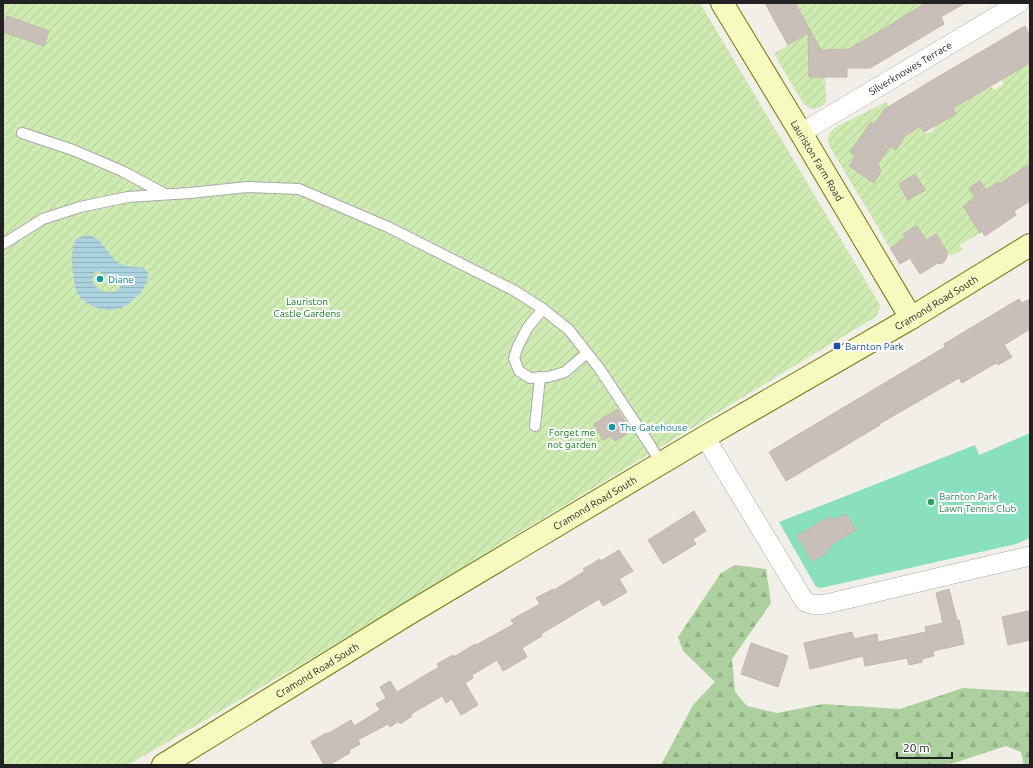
<svg xmlns="http://www.w3.org/2000/svg" width="1033" height="768" font-family="Ubuntu,sans-serif">
	<defs>
		<pattern id="forest-firs" width="22" height="20" patternUnits="userSpaceOnUse"><rect width="22" height="20" fill="#add19e"/><path d="M5 1l3.5 6h-7zM16 11l3.5 6h-7z" fill="#95b388"/></pattern>
		<pattern id="garden-furrows" width="10" height="10" patternUnits="userSpaceOnUse"><rect width="10" height="10" fill="#cdebb0"/><path d="M-1 1l2-2M0 10L10 0M9 11l2-2" fill="none" stroke="#b0c997"/></pattern>
		<pattern id="water-rules" width="6" height="5" patternUnits="userSpaceOnUse"><rect width="6" height="5" fill="#aad3df"/><path d="M0 2.5h6" fill="none" stroke="#92b5bf"/></pattern>
	</defs>
	<rect width="100%" height="100%" fill="#f2efe9"/>
	<path fill="url(#forest-firs)" d="M735,565L766,569L771,603L732,659L735,692L747,706L777,713L823,704L900,709L963,688L1030,692V765H1024L1021,752L1006,746L954,763L935,765H661L693,705L715,682L683,651L678,637L721,573Z"/>
	<g fill="url(#garden-furrows)" fill-rule="evenodd">
		<path d="M3,3H700L880,305L877,316L322,652L128,765H3Z"/>
		<path d="M795,3H926L899,19L901,23L861,56L846,49L808,50L809,77H825L826,103C818,109 811,112 803,103L774,54L811,31Z"/>
		<path d="M1030,63V164L1016,209L998,182L986,190L980,181L969,188L975,198L963,206L980,233L960,245L962,250L950,256L936,234L926,240L917,226L903,234L905,238L890,248L830,147C826,138 829,132 836,127L886,102L896,116L907,134L921,126L926,134L935,129L931,122L950,117L956,114L949,102H963L991,86L994,90L1004,84L998,74L1009,75ZM879,116L896,133L904,138L896,149L890,146L874,170L862,162L856,171L849,167L856,156L851,152L871,122L874,124Z"/>
	</g>
	<path fill="#88e0be" d="M1030,433V538L1016,544L821,588L816,587L779,522L884,481L975,445L979,455Z"/>
	<path fill="url(#water-rules)" fill-rule="evenodd" d="M89,235C104,239 107,256 119,263C126,267 136,267 144,268L148,273C148,283 143,291 136,297C131,302 126,307 118,309C105,313 85,306 78,294C74,288 74,279 73,273C71,262 71,250 76,239L83,236ZM97,271C101,272 103,274 106,276C112,279 117,280 121,285C117,295 103,294 96,287C91,283 91,274 97,271Z"/>
	<g fill="#c7bfb8" stroke="#c4b6ab">
		<path d="M765,3H795L821,50L849,49L899,20V19L926,3H965L941,17L944,24L870,68H847V77H809L808,33L788,45Z"/>
		<path d="M7,16L49,31L44,46L3,32V28Z"/>
		<path d="M1025,26L1030,36V63L953,108L956,114L924,132L921,126L905,136L896,150L890,146L878,164L881,171L874,183L849,166L856,156L850,152L871,122L874,124L885,109L931,81Z"/>
		<path d="M1030,164V201L1014,211L1016,215L985,236L982,231L980,233L963,206L975,198L969,188L980,181L986,190L998,182L999,184Z"/>
		<path d="M915,174L925,190L908,200L899,184Z"/>
		<path d="M917,226L926,240L936,234L948,253L945,261L941,264L938,263L920,274L910,258L900,264L890,248L905,238L903,234Z"/>
		<path d="M1019,299L1022,303L1030,299V329L1004,345L1012,357L998,365L996,363L962,383L959,378L879,424L880,425L786,481L769,452L945,347L944,344Z"/>
		<path d="M617,409L631,431L615,441L611,436L603,440L594,424Z"/>
		<path d="M694,511L706,531L693,539L696,544L663,564L648,540Z"/>
		<path d="M846,514L856,530L831,545L832,547L826,551L827,553L812,561L797,536L831,516L834,520Z"/>
		<path d="M619,550L633,571L619,579L627,592L603,606L599,599L541,634L542,636L522,648L527,657L503,671L497,660L472,675L473,678L465,683L478,705L461,715L452,699L446,703L442,696L411,714L412,716L400,724L399,721L390,727L388,724L358,740L360,744L349,750L350,753L329,765H324L311,742L326,733L327,734L351,720L354,726L380,710L376,704L386,698L380,687L390,681L397,692L439,667L437,664L453,655L454,657L475,644L476,645L514,624L511,620L540,604L536,598L553,589L554,590L585,571L583,569L600,559L601,561Z"/>
		<path d="M949,589L957,620H959L964,644L933,651L934,656L922,659V662L909,665L907,658L865,666L863,656L810,669L804,643L852,632L854,639L877,634L878,642L926,632L925,627L943,623L936,593Z"/>
		<path d="M1028,611L1030,619V640L1008,645L1002,617Z"/>
		<path d="M751,643L788,656L778,687L741,674Z"/>
	</g>
	<g fill="none" stroke-linecap="round" stroke-linejoin="round">
		<g stroke="#a9a9a9" stroke-width="12">
			<g id="lane">
				<path d="M22,133L73,150L122,171L165,194"/>
				<path d="M3,244L43,219L80,207L128,197L190,193L247,187L299,189L388,227L515,291L543,309L569,330L599,368L650,445L661,463"/>
				<path d="M543,309L528,327L518,346L514,358L519,371L530,378L548,377L565,372L587,353"/>
				<path d="M535,426L540,377"/>
			</g>
		</g>
		<g stroke="#a9a9a9" stroke-width="20">
			<g id="street">
				<path id="s1" d="M801,133L1019,3"/>
				<path d="M705,437L805,602L815,605L826,604L1030,556"/>
			</g>
		</g>
		<g stroke="#707d05" stroke-width="24">
			<g id="secondary">
				<path id="s2" d="M722,3L801,133L911,318"/>
				<path id="s3" d="M163,765L413,611L705,437L911,318L1030,245"/>
			</g>
		</g>
		<use href="#lane" stroke="#fff" stroke-width="10"/>
		<use href="#street" stroke="#fff" stroke-width="19"/>
		<use href="#secondary" stroke="#f7fabf" stroke-width="22"/>
	</g>
	<g fill="#0f9aa8" stroke="#fff" stroke-width="1.5">
		<circle cx="100" cy="279" r="4"/>
		<circle cx="612" cy="427" r="4"/>
	</g>
	<rect fill="#1a4fb4" stroke="#fff" stroke-width="1.5" x="833" y="342" width="8" height="8" rx="2"/>
	<circle fill="#2e9e5b" stroke="#fff" stroke-width="1.5" cx="931" cy="502" r="4"/>
	<g text-anchor="middle" stroke-width="4" stroke-linejoin="round" paint-order="stroke">
		<g font-size="10" fill="#222" stroke="#fff">
			<text dy="4" stroke="none"><textPath href="#s1" startOffset="127">Silverknowes Terrace</textPath></text>
			<text dy="4" stroke="none"><textPath href="#s2" startOffset="184">Lauriston Farm Road</textPath></text>
			<text dy="4" stroke="none"><textPath href="#s3" startOffset="901">Cramond Road South</textPath></text>
			<text dy="4" stroke="none"><textPath href="#s3" startOffset="505">Cramond Road South</textPath></text>
			<text dy="4" stroke="none"><textPath href="#s3" startOffset="181">Cramond Road South</textPath></text>
		</g>
		<g font-size="10" fill="#0d838f" stroke="#fff" text-anchor="start">
			<text x="108" y="283">Diane</text>
			<text x="620" y="431">The Gatehouse</text>
		</g>
		<g font-size="10" fill="#0c8416" stroke="#fff">
			<text x="307" y="305">Lauriston<tspan x="307" dy="12">Castle Gardens</tspan></text>
			<text x="572" y="436">Forget me<tspan x="572" dy="12">not garden</tspan></text>
		</g>
		<g font-size="10" fill="#164399" stroke="#fff" text-anchor="start">
			<text x="845" y="350">Barnton Park</text>
		</g>
		<g font-size="10" fill="#27864d" stroke="#fff" text-anchor="start">
			<text x="939" y="500">Barnton Park<tspan x="939" dy="12">Lawn Tennis Club</tspan></text>
		</g>
	</g>
	<rect width="1033" height="768" fill="none" stroke="#222222" stroke-width="8"/>
	<path d="M897 752v6h55v-6" fill="none" stroke="#222222" stroke-width="2"/>
	<text x="903" y="752" font-size="12" fill="#222222" stroke="#ffffff" stroke-width="3" paint-order="stroke">20 m</text>
</svg>
